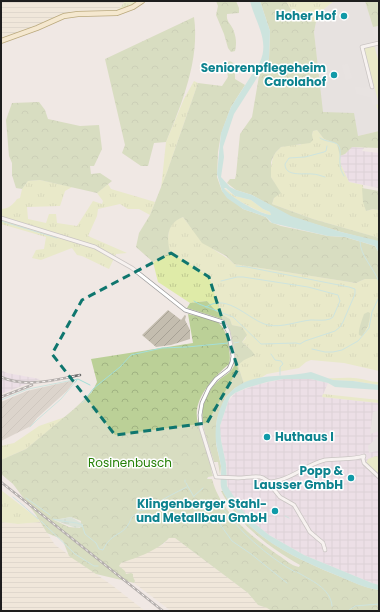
<svg xmlns="http://www.w3.org/2000/svg" width="380" height="612" font-family="Poppins,sans-serif">
	<defs>
		<pattern id="industrial-grid" width="8" height="8" patternUnits="userSpaceOnUse"><rect width="8" height="8" fill="#e6d6e9"/><path d="M0 4h8M4 0v8" fill="none" stroke="#c5b7c7"/></pattern>
		<pattern id="construction-furrows" width="10" height="10" patternUnits="userSpaceOnUse"><rect width="10" height="10" fill="#c4bdaf"/><path d="M-1 1l2-2M0 10L10 0M9 11l2-2" fill="none" stroke="#a8a296"/></pattern>
		<pattern id="farmland-rules" width="6" height="5" patternUnits="userSpaceOnUse"><rect width="6" height="5" fill="#efe7cf"/><path d="M0 2.5h6" fill="none" stroke="#ccc6b1"/></pattern>
		<pattern id="grass-tufts" width="24" height="20" patternUnits="userSpaceOnUse"><rect width="24" height="20" fill="#dfeba8"/><path d="M3 7l-1-3M5 7V3M7 7l1-3M15 17l-1-3M17 17v-4M19 17l1-3" fill="none" stroke="#bfc990"/></pattern>
		<pattern id="forest-crowns" width="20" height="18" patternUnits="userSpaceOnUse"><rect width="20" height="18" fill="#bbd097"/><path d="M2 6a3 3 0 1 1 6 0M12 15a3 3 0 1 1 6 0" fill="none" stroke="#a0b282"/></pattern>
		<pattern id="wetland-marsh" width="20" height="14" patternUnits="userSpaceOnUse"><rect width="20" height="14" fill="#c0dec7"/><path d="M1 5h8M5 5V1M11 12h8M15 12V8" fill="none" stroke="#a5beaa"/></pattern>
	</defs>
	<rect width="100%" height="100%" fill="#f0e8e4"/>
	<path fill="#dcdbdc" d="M334,1H365L373,27L379,26V131L358,136L322,112L314,32L316,22L324,9Z"/>
	<g fill="url(#industrial-grid)">
		<path d="M351,147L364,148L362,151L379,153V188L349,182L341,165L340,156L345,154Z"/>
		<path d="M1,370L7,373L40,379L1,394Z"/>
		<path d="M299,378L311,379L328,383L322,397L379,403V585L372,583L304,555L269,535L248,518L228,489L226,464L221,439L220,429L221,423L228,402L235,393L256,385L283,379Z"/>
	</g>
	<g fill="url(#construction-furrows)">
		<path d="M168,310L181,320L185,315L186,316L185,320L190,330V339L171,345L156,347L142,335Z"/>
		<path d="M74,380V382L67,391L37,418L31,426L1,441V402L27,391Z"/>
	</g>
	<g fill="url(#farmland-rules)">
		<path d="M1,1H125L116,13H67L36,29L1,38Z"/>
		<path d="M1,522L18,524L40,522L55,545L113,586L145,611H1Z"/>
		<path d="M169,538H175L248,593L258,605L267,608L272,611H171L134,583L135,581L128,574H126L119,566L121,563L164,544Z"/>
	</g>
	<g fill="url(#grass-tufts)">
		<path d="M125,1H138L131,6L116,13Z"/>
		<path d="M286,1H334L324,9L316,22L297,20Z"/>
		<path d="M194,81L198,83L167,172L161,189L166,142L184,99Z"/>
		<path d="M317,130L324,139L337,144L339,149L341,165L349,182L363,185L366,211L373,209L379,210V238L313,219L272,204L274,198V182L271,177V167L273,157L276,152L281,147L289,145H300L312,135L313,131Z"/>
		<path d="M40,180L72,187L65,191L60,206L27,207L28,219L46,223L49,214H56L57,223L77,226L93,201L102,204L103,201L97,193L108,184L111,189L155,202L150,215L139,209H128L120,204L98,209L97,216L88,236L127,253L116,254L109,269L82,256L77,255L72,248L41,260L32,258L36,250L44,249L46,237L1,224V209C8,209 13,205 17,199L20,198L22,189L28,181Z"/>
		<path d="M224,188L235,196L251,200L263,209L270,212L271,215C262,214 227,196 224,188Z"/>
		<path d="M183,217C192,230 205,244 219,253C224,256 229,259 234,264L356,283L365,279H379V371L344,363L311,360L306,362L299,368L267,374L262,377L244,384L238,365L251,350L242,342L246,338L242,327L232,325L230,319L216,311L207,301L190,303L158,282L153,262C156,260 160,259 162,257C175,245 159,225 183,217Z"/>
		<path d="M327,378C336,379 344,377 353,378C363,378 369,382 379,382V385L353,381L333,380Z"/>
		<path d="M323,394L379,400V403L322,397Z"/>
		<path d="M65,417L26,449L1,460V446L14,443L39,426Z"/>
		<path d="M376,456L379,457L378,474L366,463L368,459Z"/>
		<path d="M1,490L37,518L40,522L18,524L1,522Z"/>
	</g>
	<g fill="url(#forest-crowns)" fill-rule="evenodd">
		<path d="M216,1H236L239,8V13L227,14C226,21 230,23 233,29C236,36 237,44 235,51L231,52L228,48L224,34L216,15L218,6Z"/>
		<path d="M260,1H286L297,20L316,22L314,32L323,112L354,113L358,136L379,131V148L352,147L345,154L340,156L337,144L324,139L317,130L313,131L312,135L313,140L310,143L281,147L276,152L273,157L271,162V177L281,193L274,198L272,204L313,219L376,237L379,238V242L341,232L291,217L252,195L236,190L227,183L230,179H235L236,175L240,134L252,117L259,76L269,59L270,31Z"/>
		<path d="M365,1H379V26L373,27Z"/>
		<path d="M194,17C200,60 182,103 166,142L154,143L148,166H141L122,153L125,145L105,59Z"/>
		<path d="M229,61L232,62L235,66V79L245,85L231,107L221,134L218,152L217,177L222,191L243,209L266,217L270,222L281,226L328,236L345,237L375,246L379,253V279H365L356,283L234,264L226,256L202,243L183,217C166,223 166,240 171,255L162,257L153,262L136,247L139,233L150,215L167,172L198,83L222,86L228,77L226,66Z"/>
		<path d="M39,102L45,110L48,119L80,126L99,125L102,149L94,166H90L91,174L100,173L112,181L97,193L40,180L28,181L22,189L16,188L12,175V163L9,156L6,120L12,103Z"/>
		<path d="M362,188L379,191V210L373,209L366,211L363,202Z"/>
		<path d="M207,301L216,311L230,319L232,325L242,327L247,335L242,342L251,350L255,355L244,360L238,365L244,384L235,388L225,398L217,419L216,427V444L221,466L220,475L218,462H214C209,445 200,427 203,408C205,398 210,389 217,382C224,375 234,372 235,362C236,355 234,347 232,340C231,331 229,325 222,319L187,308L190,303Z"/>
		<path d="M368,312L370,313C370,322 367,329 362,336L359,335C358,330 362,320 364,314Z"/>
		<path d="M188,314C210,320 223,316 228,342C229,350 231,357 229,364C214,377 191,400 198,423C201,435 207,449 210,461C211,466 211,471 213,476L208,477L207,479H212C221,513 251,536 278,555C285,559 291,566 299,567L300,565C268,547 238,524 221,491H223C246,535 291,556 336,575C350,580 364,588 379,590V611H272L267,608L258,605L248,593L175,538H169C159,550 136,558 121,563L119,566L125,571L126,574L131,573L133,574V577L135,581L134,583L96,574L69,556L63,541L59,538L47,533L36,515L13,484L1,474V460L26,449L74,409L92,392L97,382L91,359L193,343ZM71,517L81,521L80,528L69,527L54,520Z"/>
	</g>
	<path fill="url(#wetland-marsh)" d="M71,517L83,524V527L76,528L54,520Z"/>
	<path fill="#dfeba8" d="M374,45L379,63V113L376,105L379,104L363,47Z"/>
	<g fill="#dedede">
		<path d="M379,26V41H377L375,39L372,28Z"/>
		<path d="M348,64L352,78L346,80L342,65Z"/>
		<path d="M369,86L372,87L377,103L373,105L371,97L357,94L355,87L365,88Z"/>
		<path d="M379,410V431L370,434L373,412Z"/>
		<path d="M379,436V450L369,453L368,446Z"/>
	</g>
	<g fill="#a3dfd8" fill-rule="evenodd">
		<path d="M250,1H260L270,31L269,59L234,114L223,147L224,157L221,177L230,187L236,190L252,195L291,216L341,232L379,241V253L375,246L372,245L345,237L328,236L272,223L266,217L243,209L227,198L222,191L217,174L221,133L231,107L260,62C270,40 255,22 250,1ZM224,188H226L235,196L251,200L263,209L270,212L271,215C262,215 228,196 224,188Z"/>
		<path d="M311,372L333,380L353,381L379,385V390L335,387L328,383L311,379H283L267,382L246,388L235,393L230,397L228,402L220,426L221,440L226,464L227,486L248,518L269,535L304,555L372,583L379,585V590C364,588 350,581 336,575C297,559 257,541 232,505C229,501 225,496 222,490C219,483 222,474 221,466C220,461 219,456 218,452C212,431 217,401 235,388C256,372 286,378 311,372Z"/>
	</g>
	<g fill="none" stroke-linecap="round" stroke-linejoin="round">
		<g stroke="#a3dfd8" stroke-width="1">
			<path d="M320,138C325,142 335,141 338,145C342,150 339,158 340,164C340,169 342,172 344,176"/>
			<path d="M325,177C321,176 317,174 312,174C303,173 285,177 285,164L289,158L305,157L324,152L326,151L327,146"/>
			<path d="M1,221L57,238"/>
			<path d="M360,241C360,256 374,268 379,282"/>
			<path d="M194,301L199,304L233,317L261,344L296,343L300,344L305,341L335,331L340,327L343,322L355,294V289L349,287L247,267L236,266"/>
			<path d="M206,307C228,292 249,321 268,325C282,328 298,321 311,320C318,320 324,321 330,319L333,317L340,301L338,295L308,287L243,277H237L221,281"/>
			<path d="M234,343L239,342"/>
			<path d="M312,349L325,352H333L342,350L358,341L369,328L372,312L379,297"/>
			<path d="M271,354L275,360L281,361L283,364L280,367V375"/>
			<path d="M1,400L28,389L78,379L90,385"/>
			<path d="M82,403L94,388L120,367L131,355L162,348L187,347L228,343"/>
			<path d="M30,427L37,420L61,399L77,380"/>
			<path d="M185,480V482"/>
			<path d="M186,483L194,497"/>
			<path d="M194,496L203,488"/>
			<path d="M13,497C22,504 29,511 38,519"/>
			<path d="M26,498L50,515"/>
			<path d="M220,504C238,531 267,556 295,572"/>
			<path d="M285,516L289,518"/>
			<path d="M53,519L62,521L77,523L82,525L85,534L96,543L99,549L103,550C111,533 121,536 128,525C132,519 130,515 138,514V511C143,510 150,509 153,506C164,498 175,493 187,487"/>
			<path d="M217,520L232,541L251,554L287,583"/>
			<path d="M41,521L75,554L94,566H98"/>
			<path d="M297,572C310,580 331,588 332,606"/>
			<path d="M348,611L355,606L379,604"/>
		</g>
		<g stroke="#9b9b9b" stroke-width="4.5">
			<g id="minor">
				<path d="M372,87L362,47L379,43"/>
				<path d="M1,218L95,247L132,268L185,310L223,322L228,331L233,356L232,362L229,369L216,379L209,388L202,403L200,415L201,428L216,477C224,477 231,478 238,478C245,478 253,476 260,477C268,478 265,485 280,480C295,476 308,464 325,460C337,458 354,460 364,456L363,459L364,463L379,477"/>
				<path d="M268,482L280,497L294,505L310,532L323,543L325,550"/>
			</g>
		</g>
		<g stroke="#795f01" stroke-width="6">
			<path id="secondary" d="M1,41L37,28L64,16L78,14L117,13L133,7L142,1"/>
		</g>
		<use href="#minor" stroke="#fff" stroke-width="3"/>
		<use href="#secondary" stroke="#fbe8b6" stroke-width="4.5"/>
		<g stroke="#6c6c6c" stroke-width="2.5">
			<g id="rail">
				<path d="M1,377C26,388 54,380 80,375"/>
				<path d="M1,397L32,385"/>
				<path d="M1,482L163,611"/>
			</g>
		</g>
		<use href="#rail" stroke="#fff" stroke-width="1" stroke-dasharray="3" stroke-linecap="butt"/>
	</g>
	<path d="M0 0H380V612H0ZM171,253L209,277L238,369L207,423L115,435L52,354L82,300Z" fill="#f0e8e4" fill-opacity=".55" fill-rule="evenodd"/>
	<path fill="none" stroke="#0f766e" stroke-width="3" stroke-dasharray="8 5" stroke-linejoin="round" d="M171,253L209,277L238,369L207,423L115,435L52,354L82,300Z"/>
	<g fill="#0f9aa8" stroke="#fff" stroke-width="1.5">
		<circle cx="344" cy="16" r="4"/>
		<circle cx="334" cy="75" r="4"/>
		<circle cx="267" cy="437" r="4"/>
		<circle cx="351" cy="478" r="4"/>
		<circle cx="275" cy="511" r="4"/>
	</g>
	<g text-anchor="middle" stroke-width="3" stroke-linejoin="round" paint-order="stroke">
		<g font-size="12" font-weight="bold" fill="#0d838f" stroke="#fff" text-anchor="end">
			<text x="336" y="20">Hoher Hof</text>
			<text x="326" y="72">Seniorenpflegeheim<tspan x="326" dy="14">Carolahof</tspan></text>
			<text x="275" y="441" text-anchor="start">Huthaus I</text>
			<text x="343" y="475">Popp &amp;<tspan x="343" dy="14">Lausser GmbH</tspan></text>
			<text x="267" y="508">Klingenberger Stahl-<tspan x="267" dy="14">und Metallbau GmbH</tspan></text>
		</g>
		<g font-size="12" fill="#268108" stroke="#fff">
			<text x="130" y="467">Rosinenbusch</text>
		</g>
	</g>
	<rect width="380" height="612" fill="none" stroke="#1e1e1e" stroke-width="4"/>
</svg>
